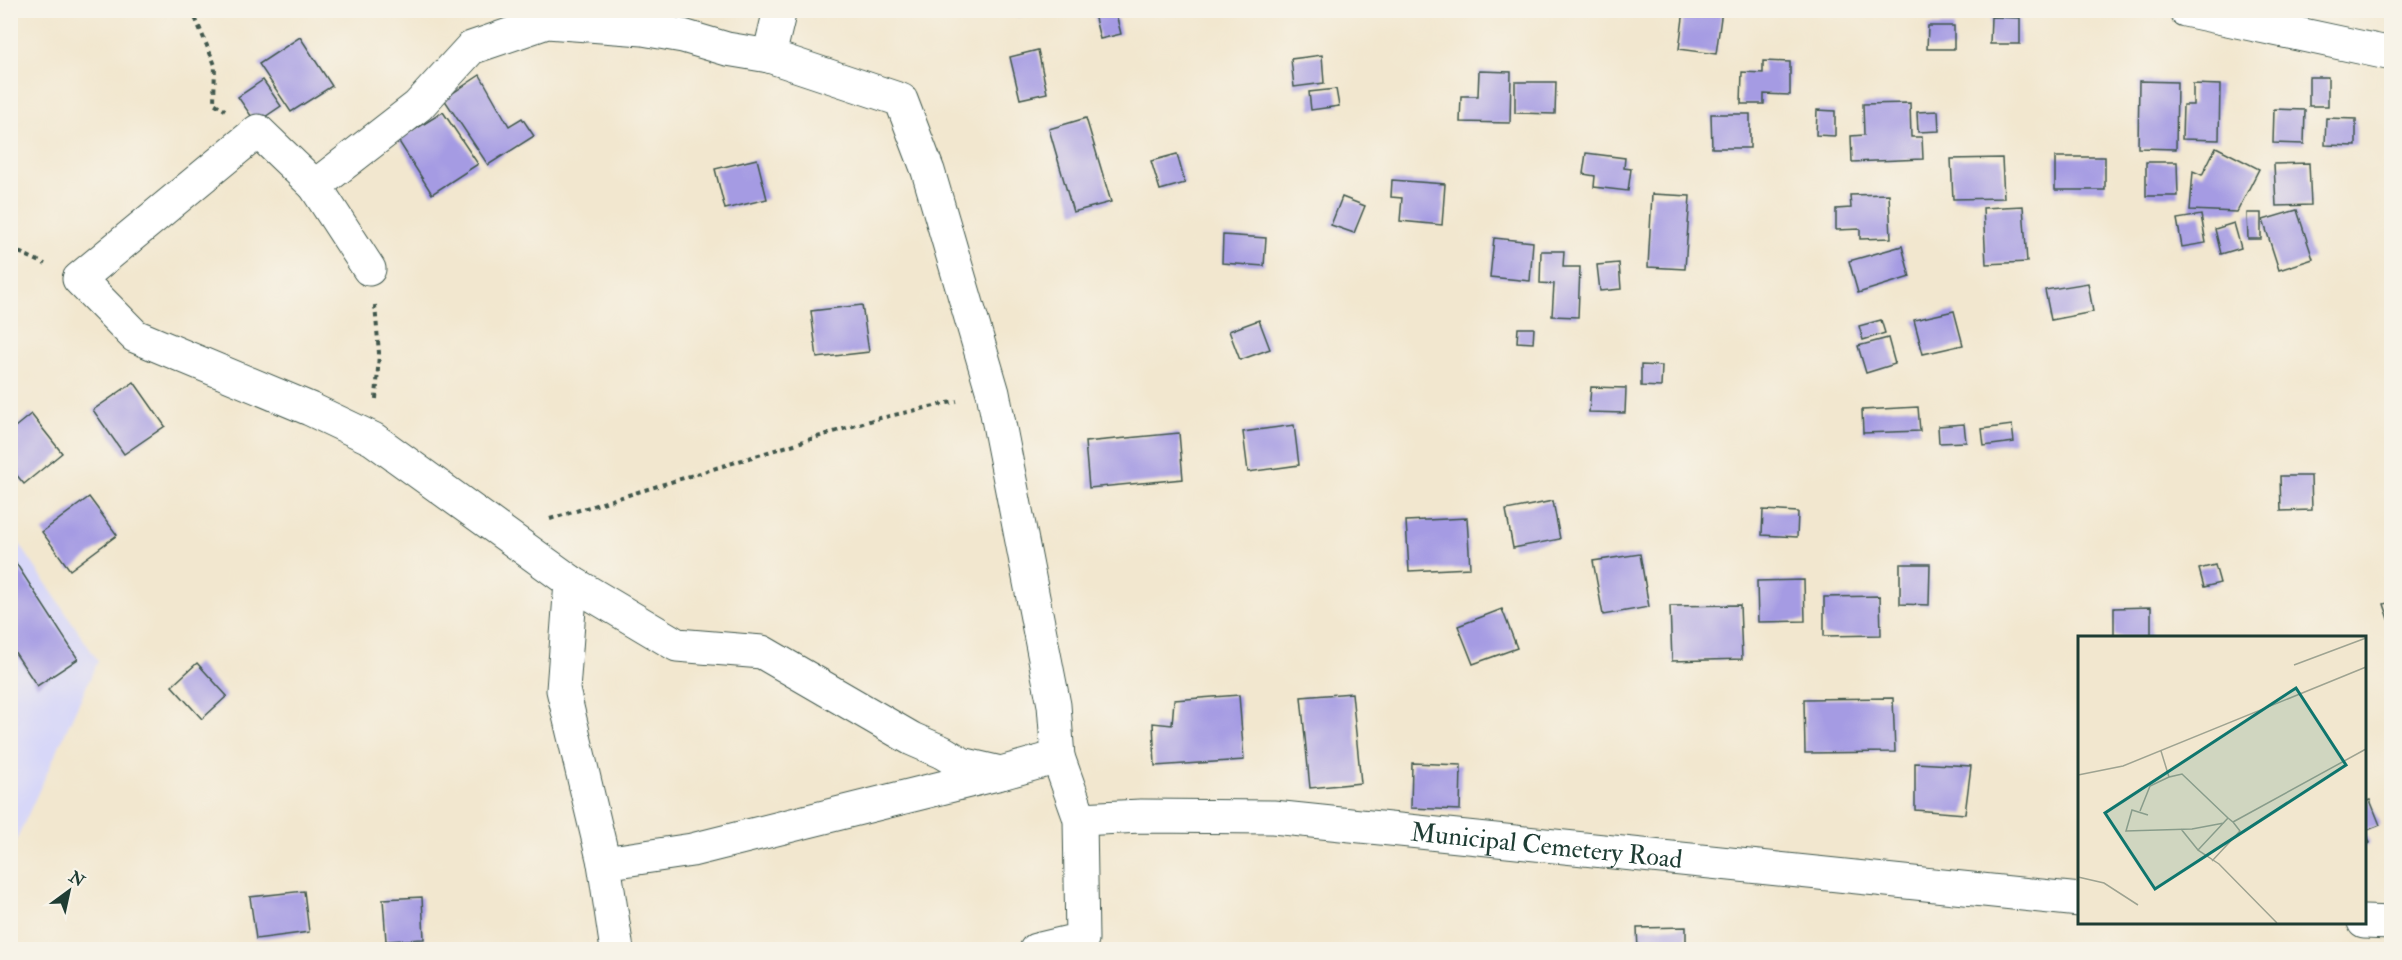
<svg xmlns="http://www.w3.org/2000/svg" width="2402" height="960" font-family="'IM FELL Double Pica',serif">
	<rect width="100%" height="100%" fill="#f7f3e8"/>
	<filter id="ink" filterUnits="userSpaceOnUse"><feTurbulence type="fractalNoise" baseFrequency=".0167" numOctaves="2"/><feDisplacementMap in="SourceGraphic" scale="12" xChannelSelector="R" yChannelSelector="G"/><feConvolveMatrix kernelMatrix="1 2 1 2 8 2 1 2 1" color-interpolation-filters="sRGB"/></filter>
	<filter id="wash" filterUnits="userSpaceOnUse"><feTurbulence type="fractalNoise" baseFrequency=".008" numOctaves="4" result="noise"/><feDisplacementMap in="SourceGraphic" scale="24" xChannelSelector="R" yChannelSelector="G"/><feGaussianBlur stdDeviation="1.35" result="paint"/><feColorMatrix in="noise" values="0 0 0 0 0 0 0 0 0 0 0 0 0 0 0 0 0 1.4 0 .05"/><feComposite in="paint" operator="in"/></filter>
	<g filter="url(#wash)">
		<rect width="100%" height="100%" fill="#f2e7cf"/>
		<path fill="#d7d7f8" d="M11,531L98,661L11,852Z"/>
		<g id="blocks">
			<g fill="#a59be3">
				<path d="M1015,10H1039V11L1017,17Z"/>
				<path d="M1093,10H1115L1121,34L1100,39Z"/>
				<path d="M1684,10H1722L1716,54L1679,49Z"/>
				<path d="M1833,10H1874V15L1833,14Z"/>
				<path d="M1991,17L2020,18V44H1990Z"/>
				<path d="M1928,26H1954V49H1927Z"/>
				<path d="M300,37L332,86L291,112L259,64Z"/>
				<path d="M1038,50L1047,93L1020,99L1010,57Z"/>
				<path d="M1322,55L1324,83L1294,87L1291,59Z"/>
				<path d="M1763,61L1790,62V95L1764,94V104H1741L1742,72L1763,73Z"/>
				<path d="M1479,71L1511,72L1510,123L1460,122L1461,96H1478Z"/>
				<path d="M480,75L509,126L522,118L534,136L488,165L444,99Z"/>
				<rect x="2309" y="77" width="19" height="29"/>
				<path d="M263,80L281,106L256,123L238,97Z"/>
				<path d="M2139,81L2177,82L2176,149L2138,148Z"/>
				<path d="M1515,82H1556L1555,114L1515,113Z"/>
				<path d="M2193,84L2220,85L2219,140L2182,139L2183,105H2193Z"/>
				<path d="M1336,89L1339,106L1311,110L1309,92Z"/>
				<path d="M1910,103L1911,137H1922L1923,159L1852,162L1851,136L1864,135L1863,104Z"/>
				<path d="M2274,109L2305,110L2304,144L2273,143Z"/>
				<path d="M1817,110L1835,111V136L1816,135Z"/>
				<path d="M1938,111L1939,131L1918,132L1917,112Z"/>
				<path d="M443,112L478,164L432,194L398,140Z"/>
				<path d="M1711,114H1750V148H1712Z"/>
				<path d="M1086,118L1111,202L1073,212L1049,129Z"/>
				<path d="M2326,118L2356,119V146L2325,145Z"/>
				<path d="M2216,147L2259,169L2237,212L2190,210L2193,171L2202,175Z"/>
				<path d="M1586,153L1625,158L1624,168L1631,169L1628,191L1594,187L1595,176L1583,174Z"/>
				<path d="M1177,154L1185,183L1160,190L1151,161Z"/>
				<rect x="2055" y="157" width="50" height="33"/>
				<path d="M2002,158L2004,198L1953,199L1951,159Z"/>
				<path d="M757,159L767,199L725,209L715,169Z"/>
				<path d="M2146,162H2177L2178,196H2146Z"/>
				<path d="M2309,163L2311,205L2276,206L2274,164Z"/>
				<path d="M1392,180L1445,184L1442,225L1400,221L1402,198L1391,197Z"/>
				<path d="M1652,194L1690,196L1685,269L1648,267Z"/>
				<path d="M1889,194L1891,238L1860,239V229L1836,230V209L1851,208L1850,195Z"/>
				<path d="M1342,197L1365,206L1354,233L1331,225Z"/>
				<path d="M2023,206L2027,262L1986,264L1983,208Z"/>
				<path d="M2297,210L2313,259L2279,270L2263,220Z"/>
				<path d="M2247,213H2261V239H2248Z"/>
				<path d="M2201,215L2206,243L2182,247L2177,219Z"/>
				<path d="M2234,223L2241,248L2221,254L2215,229Z"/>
				<path d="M1223,235L1266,238L1264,266L1222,263Z"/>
				<path d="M1494,238L1533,242L1530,281L1490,277Z"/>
				<path d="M1902,246L1910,277L1858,293L1849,261Z"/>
				<path d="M1541,251H1564L1563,267H1580L1578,317L1552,316L1554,284L1540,283Z"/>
				<path d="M1619,263L1621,289L1600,291L1597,265Z"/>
				<path d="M2088,283L2093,312L2051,320L2045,290Z"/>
				<path d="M862,305L869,352L817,358L811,311Z"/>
				<path d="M1954,311L1963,345L1923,354L1914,320Z"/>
				<path d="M1259,320L1270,349L1240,360L1229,331Z"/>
				<path d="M1881,320L1885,333L1863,340L1859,326Z"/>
				<path d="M1518,328H1534L1533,343L1517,342Z"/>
				<path d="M1888,338L1895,364L1866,373L1858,346Z"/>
				<path d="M1641,365L1662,366L1661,387L1641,386Z"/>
				<path d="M134,382L165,426L124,454L93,410Z"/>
				<path d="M1591,387L1626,388L1625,413L1589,412Z"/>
				<path d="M1918,407L1920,431L1863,433L1862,410Z"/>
				<path d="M31,414L62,453L24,484L10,467V431Z"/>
				<path d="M1964,424L1966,442L1939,443L1938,426Z"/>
				<path d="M1294,425L1299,465L1248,472L1243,432Z"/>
				<path d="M2012,425L2014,442L1984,446L1982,429Z"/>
				<path d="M1179,433L1183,479L1089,488L1085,442Z"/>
				<path d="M2280,476H2311L2312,510L2281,511Z"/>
				<path d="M89,497L117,535L70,570L42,532Z"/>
				<path d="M1553,501L1560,539L1513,548L1506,510Z"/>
				<path d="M1763,510L1798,512L1797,537L1762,535Z"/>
				<path d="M1467,518L1470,568L1409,571L1406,521Z"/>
				<path d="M10,554L78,659L37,686L10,645Z"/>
				<path d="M1640,554L1649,607L1603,615L1593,561Z"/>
				<path d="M1900,564H1930L1929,605L1900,604Z"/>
				<path d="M2215,565L2220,583L2204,587L2199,569Z"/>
				<path d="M1804,580L1805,621L1758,622L1757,581Z"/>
				<path d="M1880,596L1881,635L1824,636V597Z"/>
				<path d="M2392,602V625H2391L2384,604Z"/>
				<path d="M1740,605L1742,659L1672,661L1670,606Z"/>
				<path d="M2151,607V638L2114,636V608Z"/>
				<path d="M1502,609L1517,648L1473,664L1458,626Z"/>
				<path d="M197,663L227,696L202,719L172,686Z"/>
				<path d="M1352,693L1361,783L1310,788L1301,697Z"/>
				<path d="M1239,695L1244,760L1155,766L1153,723L1172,725L1174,700Z"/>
				<path d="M1893,698L1895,752L1805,753L1804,699Z"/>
				<path d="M1412,763L1461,765L1460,810L1411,808Z"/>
				<path d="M1915,763L1971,766L1965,814L1915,810Z"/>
				<path d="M2370,800L2380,825L2365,831L2370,843L2364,846V802Z"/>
				<path d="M304,891L309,932L256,939L250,897Z"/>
				<path d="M422,897L424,939L386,941L383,899Z"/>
				<path d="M1686,927V950H1638L1637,928Z"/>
			</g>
		</g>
	</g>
	<g filter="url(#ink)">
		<use href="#blocks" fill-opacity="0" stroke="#3f564b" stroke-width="1.5"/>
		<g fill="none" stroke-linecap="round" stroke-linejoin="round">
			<g stroke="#3f564b" stroke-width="35">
				<g id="minor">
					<path d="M315,186L418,106L471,48L547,22L643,29L683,36L727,49L769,56"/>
					<path d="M369,269L315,186L258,131L79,279L135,336L310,409L373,439L571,582L677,645L762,652L912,739L942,752L962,764L1001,773"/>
					<path d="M571,582L563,690L604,863"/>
					<path id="s1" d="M1058,757L1080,819L1141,816L1273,817L2080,900"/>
					<path d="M2364,922L2392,923"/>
					<path d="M617,950L604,863L692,850L1001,773L1058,757L1054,705L993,393L928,171L901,100L769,56L780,10"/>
					<path d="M1036,950L1082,939L1080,819"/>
				</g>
			</g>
			<g stroke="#3f564b" stroke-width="35">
				<path id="primary" d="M2185,10L2392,54"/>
			</g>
			<g stroke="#3f564b" stroke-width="4" stroke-dasharray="4.5 4.5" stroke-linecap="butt">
				<path d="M192,10L215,65L214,103L225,110"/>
				<path d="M10,251L21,253L45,264"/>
				<path d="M375,305L379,353L376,399"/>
				<path d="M550,519L876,419L957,401"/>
			</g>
			<use href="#minor" stroke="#fff" stroke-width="33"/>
			<use href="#primary" stroke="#fff" stroke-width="33"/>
		</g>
	</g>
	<g text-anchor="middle" stroke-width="6" stroke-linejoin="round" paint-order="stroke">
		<g font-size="26" fill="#1f3d34" stroke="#f7f3e8">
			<text dy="9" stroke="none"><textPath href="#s1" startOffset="534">Municipal Cemetery Road</textPath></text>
		</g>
	</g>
	<g transform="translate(2078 636)">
		<rect width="288" height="288" fill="#f2e7cf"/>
		<path fill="none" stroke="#9ea391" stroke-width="1.5" d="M216,29L288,2M83,115L91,141L104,138L150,182L120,214L141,228L199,287M0,139L45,130L288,31M62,175L72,150L91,141M70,179L54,174L48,195L114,193L146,187M150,182L155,186L288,113M103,193L120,214M134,225L162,195L155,186M0,241L26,247L60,269"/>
		<path fill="#0f766e" fill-opacity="0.15" stroke="#0f766e" stroke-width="3" d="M218,52L268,129L77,253L27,177Z"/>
		<rect width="288" height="288" fill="none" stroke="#1f3d34" stroke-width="3"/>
	</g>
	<rect width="2402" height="960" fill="none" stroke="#f7f3e8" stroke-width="36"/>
	<g transform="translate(69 891) rotate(33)" stroke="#f7f3e8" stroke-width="4.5" paint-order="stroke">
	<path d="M0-4.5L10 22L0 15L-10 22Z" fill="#1f3d34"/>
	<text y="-9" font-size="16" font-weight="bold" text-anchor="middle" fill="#1f3d34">N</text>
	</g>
</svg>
